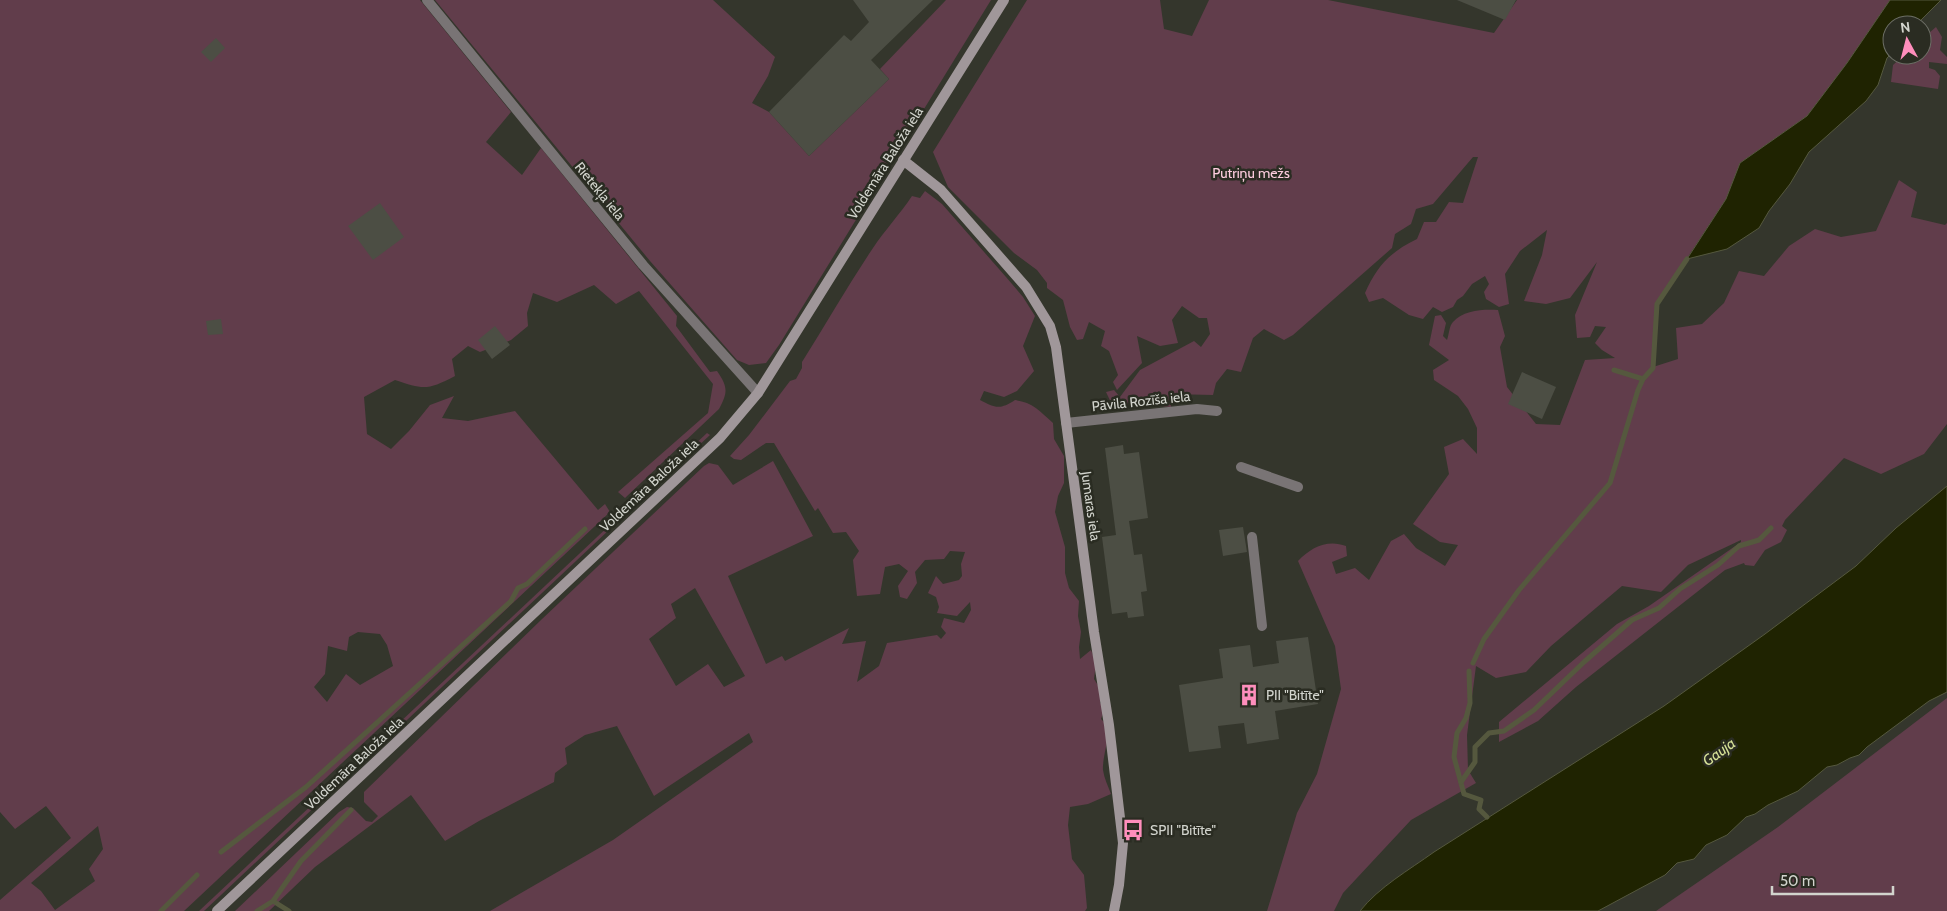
<svg xmlns="http://www.w3.org/2000/svg" width="1947" height="911" font-family="Cabin,sans-serif">
	<rect width="100%" height="100%" fill="#34362c"/>
	<g fill="#613d4b" fill-rule="evenodd">
		<path d="M0,0H420L511,112L486,142L522,175L541,148L677,316L676,326L710,372L717,371C728,387 728,392 719,409L625,498L618,492L708,413L713,384L639,291L616,304L594,285L557,302L533,293L527,313L528,326L511,340L480,352L468,346L452,359L455,376C428,390 424,390 395,380L364,397L367,434L391,449L409,431L430,405L454,396L442,418L468,421L515,411L598,510L605,504L610,512L184,911H0V900L71,838L46,806L15,829L0,812ZM358,632L380,634L387,645L393,666L360,685L346,674L327,702L314,687L325,674L328,646L347,651L349,637ZM98,826L103,849L89,869L95,881L55,910L41,891L31,883Z"/>
		<path d="M435,0H713L775,57L768,76L752,103L769,112L809,156L889,79L880,69L946,0H991L779,345L766,363L749,365L737,360L650,261Z"/>
		<path d="M1027,0H1160L1164,29L1192,36L1209,0H1328L1494,33L1517,0H1890L1847,63L1807,116L1740,163L1726,199L1657,304L1653,367L1678,359L1676,328L1702,324L1724,303L1739,271L1764,276L1789,246L1815,229L1841,237L1876,231L1899,180L1917,192L1911,217L1945,225L1947,223V424L1924,454L1881,474L1844,458L1785,520L1782,526L1787,530L1781,542L1765,550L1754,566L1745,565L1744,563L1725,570L1576,687L1538,721L1499,742V722L1617,624L1649,606L1741,542V540L1688,565L1661,592L1622,586L1551,646L1526,672L1496,678L1476,666L1467,735L1468,770L1476,783L1411,820L1343,893L1334,911H1267L1297,813L1317,774L1341,689L1335,646L1298,561C1311,547 1328,539 1346,546L1347,556L1332,562L1336,574L1355,568L1369,580L1391,541L1404,534L1416,548L1445,566L1458,545L1440,542L1413,524L1449,474L1444,447L1463,439L1477,454V428L1468,409L1458,396L1434,380L1433,370L1449,360L1429,345L1435,316L1441,315L1446,323L1443,336L1447,340C1449,335 1449,326 1453,322C1463,310 1484,309 1498,310L1505,336L1500,347L1507,387L1536,424L1560,425L1585,360L1615,358L1602,350L1595,343L1606,327L1595,326L1590,337L1577,338L1575,315L1597,262L1570,298L1546,304L1524,301L1542,255L1547,230L1520,251L1505,274L1509,304L1499,307L1486,299L1484,292L1489,284L1485,276L1472,284L1463,296L1457,300L1453,307L1442,312L1433,307L1423,319L1409,315L1383,298L1369,302L1365,293C1377,266 1390,252 1417,239L1424,222H1436L1449,202L1463,203L1478,157H1473L1433,204L1416,209L1411,224L1395,234L1392,248L1293,335L1284,340L1264,329L1253,338L1241,372L1227,369L1216,383L1213,395L1171,394V407L1129,403L1114,409L1106,392L1114,390L1120,397L1140,370L1194,341L1201,347L1210,334L1207,318H1199L1182,306L1172,320L1178,343L1160,346L1137,336L1142,363L1117,390L1113,382L1118,375L1109,351L1101,346L1105,331L1089,322L1083,339L1077,340L1070,327L1063,300L1047,288V283L1037,270L1014,253L948,187L933,152Z"/>
		<path d="M1936,27L1942,37L1940,50L1947,57V64L1929,62V68L1935,70L1940,76L1938,89L1891,82L1893,65L1904,55H1922V39Z"/>
		<path d="M925,191L942,204L1006,277L1023,297L1035,316L1023,346L1034,371L1017,391L1004,397L984,391L980,400C995,408 1000,410 1015,400C1032,402 1040,411 1053,423L1054,439L1064,456V483L1058,496L1055,512L1065,547V573L1069,588L1079,601L1078,616L1081,632L1079,647L1080,659L1091,650L1096,663L1094,679L1102,692L1100,703L1106,705L1101,719L1111,729C1108,735 1102,764 1103,770C1104,778 1108,786 1111,794L1088,804L1070,807L1068,825L1072,859L1084,875L1087,908L1085,911H490L613,840L753,742L749,733L654,796L617,726L585,735L565,748L567,764L555,773L554,782L479,821L445,841L411,795L315,867L269,911H235L339,812L347,807L353,808L366,821L372,822L378,816L364,802V792L541,620L704,466L709,463L718,465L733,485L773,461L813,536L728,576L766,664L782,656L785,661L849,628L842,644L866,641L857,682L879,666L887,643L937,635L941,639L946,633L941,627L944,618L964,623L971,610L970,602L957,616L937,613L939,607L936,597L928,593L936,576L943,584L959,580L962,576L961,564L965,552L950,551L944,559L925,560L915,572L917,583L907,599L900,597L898,586L908,571L899,564L885,567L880,594L857,596L853,560L859,551L846,532L833,533L818,508L815,511L774,443H766L741,460L734,459L730,456L749,435L790,381L796,379L802,368V362C826,324 848,285 873,248C885,230 900,214 912,196L920,198ZM695,588L745,676L724,687L708,664L676,686L649,639L676,618L671,604Z"/>
		<path d="M707,433L710,435L638,502H633Z"/>
		<path d="M613,522L610,529L204,911H199Z"/>
		<path d="M1947,698V911H1656L1778,827Z"/>
	</g>
	<g fill="#1f2301" stroke="#55583e">
		<path d="M1890,0H1941L1916,25H1892V53L1887,58L1878,85L1866,101L1809,152L1790,184L1769,211L1759,228L1727,249L1687,259L1726,199L1740,163L1807,116L1847,63Z"/>
		<path d="M1947,486V692L1929,701L1867,747L1859,755L1850,758L1837,765L1827,767L1798,791L1768,805L1755,814L1746,817L1727,835L1706,845L1694,859L1677,863L1665,875L1598,911H1360C1379,887 1409,870 1434,852L1664,706L1765,634L1856,566L1896,528Z"/>
	</g>
	<g fill="none" stroke-linecap="round" stroke-linejoin="round">
		<g stroke="#55583e" stroke-width="5">
			<path d="M1614,370L1643,379"/>
			<path d="M1473,663L1484,639L1519,590L1610,483L1638,390L1643,379L1653,368L1657,304L1687,259"/>
			<path d="M1469,671L1470,703L1466,718L1457,733L1454,757L1464,794L1481,800L1479,809L1487,817"/>
			<path d="M1461,782L1475,762V747L1489,733L1504,731L1534,710L1584,662L1632,620L1659,608L1680,589L1718,565L1739,546L1759,540L1771,528"/>
			<path d="M221,852L306,787L511,601L518,588L527,584L585,529"/>
			<path d="M273,901L289,911"/>
			<path d="M161,911L197,875"/>
			<path d="M257,911L273,901L301,861L351,810"/>
		</g>
	</g>
	<g fill="#4c4e44">
		<path d="M853,0H933L871,60L889,79L809,156L769,112L844,35L851,41L869,22Z"/>
		<path d="M1457,0H1516L1505,20Z"/>
		<path d="M216,38L225,48L211,62L201,52Z"/>
		<path d="M380,203L404,237L373,260L348,226Z"/>
		<path d="M221,319L223,334L208,335L206,321Z"/>
		<path d="M495,326L510,345L492,359L478,340Z"/>
		<path d="M1522,372L1556,387L1542,419L1508,404Z"/>
		<path d="M1123,445L1124,454L1139,452L1148,518L1129,521L1134,555L1142,554L1147,591L1141,592L1144,616L1128,618L1127,612L1112,614L1102,537L1116,535L1105,448Z"/>
		<path d="M1243,527L1247,552L1223,556L1219,530Z"/>
		<path d="M1308,637L1318,704L1275,711L1279,739L1247,744L1244,723L1218,726L1221,748L1189,752L1179,685L1223,678L1219,649L1250,645L1253,667L1279,663L1276,641Z"/>
	</g>
	<g fill="none" stroke-linecap="round" stroke-linejoin="round">
		<g stroke="#797475" stroke-width="10">
			<path d="M427,0L643,265L758,393"/>
			<path d="M1066,423L1197,409L1217,411"/>
			<path d="M1241,467L1298,487"/>
			<path d="M1252,537L1262,626"/>
		</g>
		<g stroke="#a0979a" stroke-width="10">
			<path d="M903,160L941,190L1026,287L1050,326L1056,347L1094,632L1109,725L1123,843L1119,885L1114,911"/>
			<path d="M217,911L720,438L758,393L1004,0"/>
		</g>
	</g>
	<defs>
		<g id="building-bare" transform="scale(1.725)"><path d="M-4-6H4V6H1V3H-1V6H-4ZM-2.5-4.3h1.7v1.8h-1.7ZM.8-4.3h1.7v1.8H.8ZM-2.5-1h1.7V.8h-1.7ZM.8-1h1.7V.8H.8Z" fill="#fe8ebc" stroke="#2a2c22" stroke-width="2.5" paint-order="stroke"/></g>
		<g id="bus-bare" transform="scale(1.725)"><path d="M-5-6H5V4H4V6H2V4H-2V6H-4V4H-5ZM-3.5-4V0h7V-4ZM-3.5 1.2v1.5H-2V1.2ZM2 1.2v1.5H3.5V1.2Z" fill="#fe8ebc" stroke="#2a2c22" stroke-width="2.5" paint-order="stroke"/></g>
	</defs>
	<g fill-rule="evenodd">
		<use href="#building-bare" x="1249" y="695"/>
		<use href="#bus-bare" x="1133" y="830"/>
	</g>
	<g text-anchor="middle" stroke-width="5" stroke-linejoin="round" paint-order="stroke">
		<g font-size="14" fill="#d2d4cd" stroke="#2a2c22">
			<text transform="translate(885 163) rotate(-58)" y="5">Voldemāra Baloža iela</text>
			<text transform="translate(600 191) rotate(51)" y="5">Rietekļa iela</text>
			<text transform="translate(1141 401) rotate(-6)" y="5">Pāvila Rozīša iela</text>
			<text transform="translate(649 485) rotate(-43)" y="5">Voldemāra Baloža iela</text>
			<text transform="translate(1091 506) rotate(82)" y="5">Jumaras iela</text>
			<text transform="translate(354 763) rotate(-43)" y="5">Voldemāra Baloža iela</text>
		</g>
		<g font-size="14" fill="#fdcdde" stroke="#2a2c22">
			<text x="1251" y="178">Putriņu mežs</text>
		</g>
		<g font-size="14" fill="#d2d4cd" stroke="#2a2c22" text-anchor="start">
			<text x="1266" y="700">PII "Bitīte"</text>
			<text x="1150" y="835">SPII "Bitīte"</text>
		</g>
		<g font-size="15" font-style="italic" fill="#d7e298" stroke="#2a2c22">
			<text transform="translate(1719 752) rotate(-36)" y="5">Gauja</text>
		</g>
	</g>
	<g transform="translate(1907 40) rotate(353)"><circle r="24" fill="#2a2c22" stroke="#6d6f66"/>
	<path d="M0-4L9 19L0 12L-9 19Z" fill="#fe8ebc"/>
	<text y="-8" font-size="14" font-weight="bold" text-anchor="middle" fill="#d2d4cd">N</text>
	</g>
	<path d="M1772 886v8h121v-8" fill="none" stroke="#d2d4cd" stroke-width="2.5"/>
	<text x="1780" y="886" font-size="15" fill="#d2d4cd" stroke="#2a2c22" stroke-width="4" paint-order="stroke">50 m</text>
</svg>
